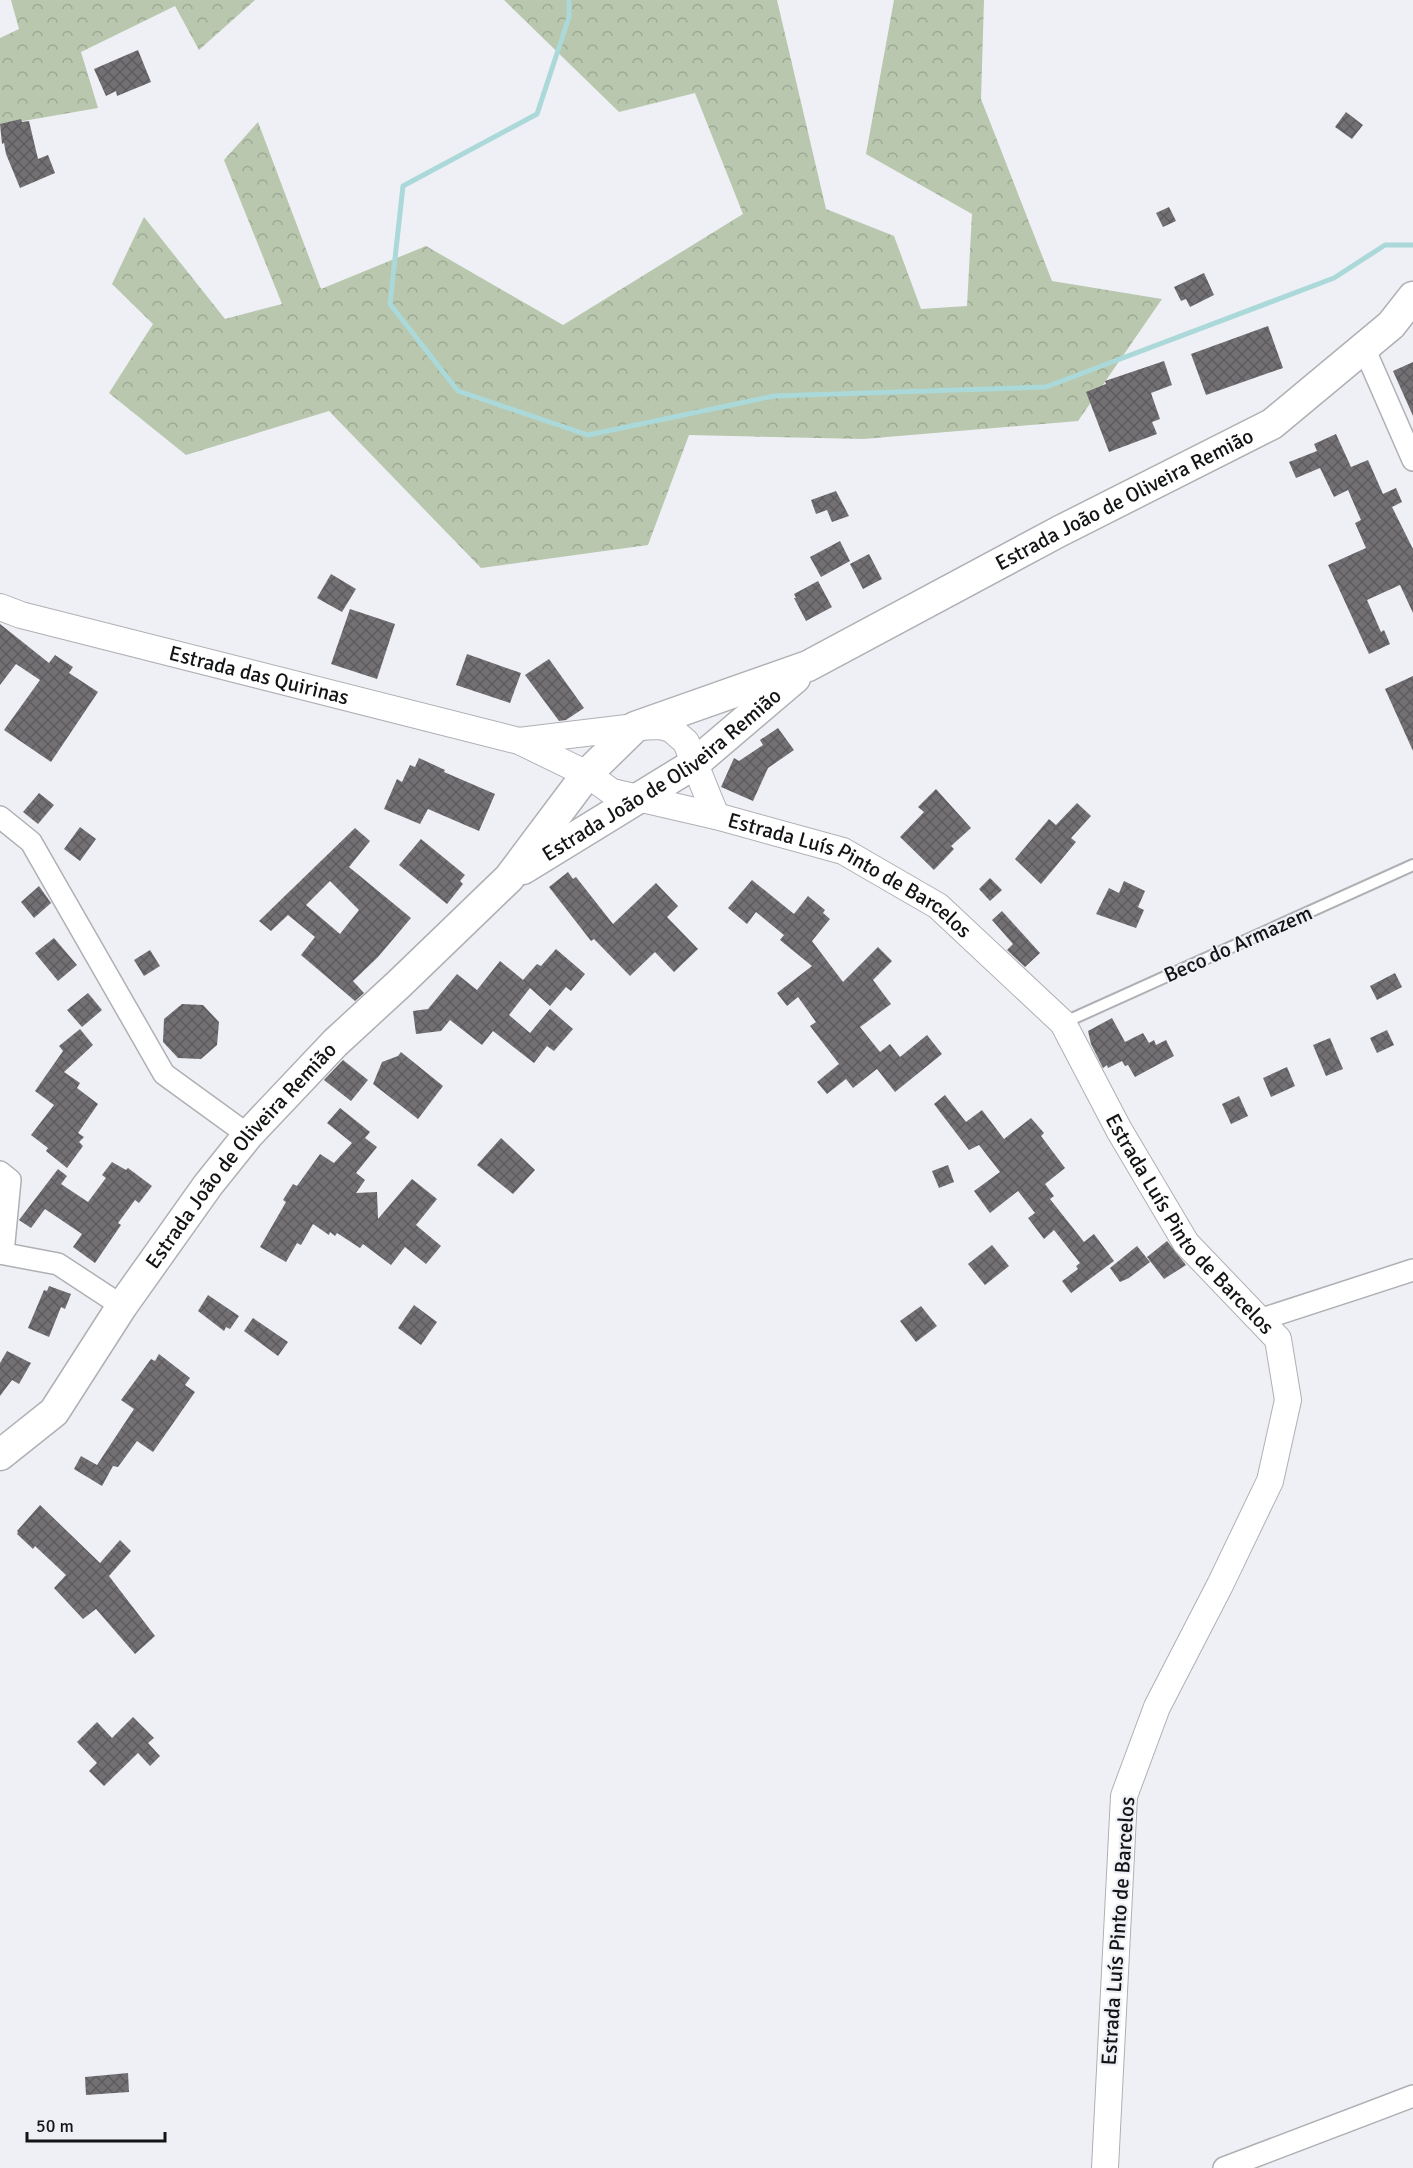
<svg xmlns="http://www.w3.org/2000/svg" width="1413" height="2168" font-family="Signika,sans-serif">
	<defs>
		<pattern id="forest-crowns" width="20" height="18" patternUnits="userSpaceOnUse" patternTransform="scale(1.5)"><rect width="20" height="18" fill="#b8c7ad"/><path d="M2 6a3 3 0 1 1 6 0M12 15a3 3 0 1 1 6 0" fill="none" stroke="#9daa94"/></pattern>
		<pattern id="building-cross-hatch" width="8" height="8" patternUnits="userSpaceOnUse" patternTransform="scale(1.5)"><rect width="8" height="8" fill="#737074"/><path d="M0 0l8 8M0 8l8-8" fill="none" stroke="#5d5b5e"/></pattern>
	</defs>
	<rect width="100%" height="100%" fill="#eef0f5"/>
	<g fill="url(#forest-crowns)">
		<path d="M11,0H255L199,50L175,6L81,52L98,108L0,125V38L19,29Z"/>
		<path d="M504,0H777L826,209L894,236L921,309L967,306L972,214L866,154L894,0H984L981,99L1052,281L1162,299L1078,421L863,439L689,435L648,545L481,568L329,411L186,455L109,393L153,324L112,284L144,217L225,319L282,304L224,160L258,122L321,289L426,246L563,325L743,214L695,93L619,112Z"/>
	</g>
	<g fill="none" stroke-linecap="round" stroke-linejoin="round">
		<path stroke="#abd8d8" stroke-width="5" d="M569,0V17L537,114L403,186L390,304L458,391L588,435L774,396L1046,387L1334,278L1385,245H1413"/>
	</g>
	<g fill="url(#building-cross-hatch)" fill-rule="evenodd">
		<path d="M138,50L151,82L117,96L116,91L106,96L94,69Z"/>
		<path d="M1346,112L1363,125L1352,139L1335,127Z"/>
		<path d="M21,119L22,122L29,121L38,159L48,155L55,173L20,188L6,154L4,143L2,144L0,124Z"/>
		<path d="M1169,207L1176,221L1163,227L1156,213Z"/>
		<path d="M1204,273L1214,295L1190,307L1186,299L1181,301L1174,287Z"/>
		<path d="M1268,326L1283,368L1206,395L1191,354Z"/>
		<path d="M1164,361L1172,385L1151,393L1160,419L1152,422L1157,434L1109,452L1086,392L1106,384L1105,381Z"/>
		<path d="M1413,362V416L1393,371Z"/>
		<path d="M1336,434L1351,467L1368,460L1383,494L1396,488L1402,502L1392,507L1413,549V613L1400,585L1367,600L1381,632L1384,630L1390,644L1369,654L1328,565L1366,548L1355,523L1361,520L1348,490L1334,497L1320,468L1296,478L1289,462L1317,451L1314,444Z"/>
		<path d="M836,491L849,516L832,522L827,510L816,514L811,500Z"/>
		<path d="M840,541L850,561L821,577L810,557Z"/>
		<path d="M869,554L882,579L863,589L850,564Z"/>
		<path d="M331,574L356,589L342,612L317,598Z"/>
		<path d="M818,581L832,607L806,621L794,598H796L794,594Z"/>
		<path d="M350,609L395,624L377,679L331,664Z"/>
		<path d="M0,624L49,663L55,655L73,667L69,673L98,692L51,762L4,730L40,680L16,664L0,685Z"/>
		<path d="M467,654L521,673L510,703L456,685Z"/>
		<path d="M549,659L584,708L566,720L559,721L525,675Z"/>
		<path d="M1413,676V751L1385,689Z"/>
		<path d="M778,728L794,750L768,768L753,801L721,787L734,758L739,761L763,745L760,740Z"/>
		<path d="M419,758L445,770L444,772L495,794L479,831L428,809L420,824L384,809L397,779L402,782L410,765L415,767Z"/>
		<path d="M936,789L971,828L951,846L954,849L934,870L900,837L924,812L918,807Z"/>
		<path d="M39,793L54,805L38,824L23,812Z"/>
		<path d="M1077,803L1091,816L1071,838L1076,842L1041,884L1015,859L1049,819L1056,825Z"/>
		<path d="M80,827L96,839L80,861L64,849Z"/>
		<path d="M355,828L370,841L349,867L411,918L378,957L353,981L364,993L355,1001L301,955L315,937L288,915L271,931L259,921ZM330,881L359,910L340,934L306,905Z"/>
		<path d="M421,839L465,875L460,881L463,884L447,904L399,865Z"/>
		<path d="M568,872L573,879L576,877L613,924L656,883L678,906L667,917L698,949L674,972L655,952L630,976L594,939L591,941L549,887Z"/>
		<path d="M990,878L1002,890L990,901L979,889Z"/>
		<path d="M752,880L794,914L808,896L825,910L823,913L830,919L812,941L843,982L878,947L892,961L873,980L891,1004L860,1027L880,1052L890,1044L900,1057L927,1035L942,1054L895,1092L877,1069L853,1088L846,1079L827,1094L817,1082L839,1064L810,1026L816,1022L798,997L787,1006L777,993L812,966L780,940L784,935L756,912L747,924L728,908Z"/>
		<path d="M1124,881L1145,891L1138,907L1144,910L1136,928L1096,914L1109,888L1119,893Z"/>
		<path d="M39,886L51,903L34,918L21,902Z"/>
		<path d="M1002,911L1040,953L1025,967L1007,950L1013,944L992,920Z"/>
		<path d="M54,938L77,965L58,981L35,953Z"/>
		<path d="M556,949L585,974L571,991L566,987L550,1006L530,988L509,1015L530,1033L550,1009L573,1029L554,1051L547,1046L534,1063L493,1031L482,1045L450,1020L441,1031L416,1034L413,1011L428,1009L457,974L477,990L500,961L523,980L537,964L541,966Z"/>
		<path d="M150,950L160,966L144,976L134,960Z"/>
		<path d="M1395,973L1402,987L1377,1000L1370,986Z"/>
		<path d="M88,993L102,1010L82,1027L67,1010Z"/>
		<path d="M182,1004L203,1005L219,1022L217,1045L201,1059L178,1058L163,1042L164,1019Z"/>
		<path d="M1112,1018L1125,1042L1143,1033L1149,1043L1154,1040L1156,1045L1166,1040L1174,1056L1135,1077L1128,1065L1125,1066L1122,1061L1108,1068L1107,1065L1103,1068L1091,1044L1088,1031Z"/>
		<path d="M80,1029L93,1045L64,1072L80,1083L77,1088L98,1104L78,1133L84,1137L79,1142L83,1146L67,1168L46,1151L48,1148L31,1135L54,1105L35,1091L63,1051L59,1046Z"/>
		<path d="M1387,1030L1394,1045L1377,1053L1370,1038Z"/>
		<path d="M1330,1038L1343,1069L1326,1076L1313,1045Z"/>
		<path d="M401,1052L443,1086L418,1119L373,1084L382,1062L398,1056Z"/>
		<path d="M343,1060L368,1080L351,1101L324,1080Z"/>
		<path d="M1287,1067L1295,1086L1271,1097L1263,1078Z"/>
		<path d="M945,1095L966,1122L982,1110L1004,1139L1031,1118L1044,1133L1041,1136L1065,1168L1045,1184L1054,1196L1050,1199L1084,1242L1094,1234L1114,1261L1071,1293L1062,1281L1078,1269L1076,1266L1080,1263L1054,1230L1044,1239L1028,1218L1035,1213L1018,1191L990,1213L974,1191L1000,1172L979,1145L969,1150L934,1104Z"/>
		<path d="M1239,1096L1248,1116L1231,1124L1222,1104Z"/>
		<path d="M340,1108L370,1132L365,1138L377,1147L356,1173L365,1180L356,1193L377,1192L378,1219L412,1179L437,1199L416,1225L441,1246L426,1264L405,1247L391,1265L363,1244L360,1248L337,1233L335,1236L330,1232L329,1235L313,1224L301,1245L297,1243L286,1262L260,1247L286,1202L283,1200L293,1184L297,1186L320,1154L334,1163L352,1143L327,1123Z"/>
		<path d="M501,1138L535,1170L513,1194L477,1165Z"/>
		<path d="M112,1162L126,1170L128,1168L152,1186L139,1203L135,1200L118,1223L121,1225L95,1263L73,1247L82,1234L45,1209L31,1228L19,1220L58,1169L67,1176L61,1184L88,1202L106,1178L102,1175Z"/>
		<path d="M948,1165L954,1182L939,1188L932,1171Z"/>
		<path d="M1167,1241L1186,1265L1164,1279L1147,1257Z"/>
		<path d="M992,1245L1009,1266L985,1285L968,1264Z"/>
		<path d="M1137,1246L1150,1262L1129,1278L1120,1282L1110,1268Z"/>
		<path d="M49,1286L71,1294L65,1309L61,1307L49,1337L28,1328L44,1290L47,1291Z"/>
		<path d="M208,1295L239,1316L230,1329L226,1327L224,1331L198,1311Z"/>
		<path d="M414,1305L437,1322L421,1345L398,1328Z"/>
		<path d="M921,1306L937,1326L916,1342L900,1321Z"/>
		<path d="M253,1318L288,1342L278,1356L244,1331Z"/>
		<path d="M7,1351L31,1363L19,1384L12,1380L0,1396V1363Z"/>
		<path d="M159,1354L190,1378L185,1385L195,1392L153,1452L137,1441L118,1467L113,1466L102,1486L74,1469L81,1456L97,1465L134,1409L121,1400L151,1359L155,1361Z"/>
		<path d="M40,1505L100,1563L120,1540L131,1551L109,1576L155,1636L135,1654L96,1609L83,1619L54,1588L66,1575L35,1546L33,1549L17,1534L18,1532L17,1531Z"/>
		<path d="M133,1717L154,1738L148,1743L160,1756L150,1766L138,1753L104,1786L89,1771L97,1763L77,1742L97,1722L112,1738Z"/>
		<path d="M128,2073L129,2092L86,2095L85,2077Z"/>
	</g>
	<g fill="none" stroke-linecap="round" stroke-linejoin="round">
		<g stroke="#aeb0b4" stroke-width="14">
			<path id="service" d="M1063,1023L1413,865"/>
		</g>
		<g stroke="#aeb0b4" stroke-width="24">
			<g id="minor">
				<path d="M1364,348L1413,460"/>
				<path d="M0,817L31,842L164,1074L248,1135"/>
				<path d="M0,1172L10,1180L3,1253"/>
				<path d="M0,1253L58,1264L122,1306"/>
				<path d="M1259,1320L1413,1270"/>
				<path d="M1224,2168L1413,2096"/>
			</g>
		</g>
		<g stroke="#aeb0b4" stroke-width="28">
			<g id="tertiary">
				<path id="s1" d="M0,607L21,615L519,741L587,774L612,792L716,816L843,851L938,906L1063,1023L1119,1130L1186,1243L1278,1339L1288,1400L1270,1481L1220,1585L1157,1707L1124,1796L1105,2168"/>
				<path d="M519,741L635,727L661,726L671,729L686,742L716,816"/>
			</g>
		</g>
		<g stroke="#aeb0b4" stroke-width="33">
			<g id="secondary">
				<path id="s2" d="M523,869L694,764L795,678"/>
				<path id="s3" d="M0,1455L54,1412L122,1306L208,1185L248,1135L335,1043L399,984L509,878L587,774L635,727L808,666L1060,531L1272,424L1391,325L1413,297"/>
			</g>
		</g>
		<use href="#service" stroke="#fff" stroke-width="10"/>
		<use href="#minor" stroke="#fff" stroke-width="21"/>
		<use href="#tertiary" stroke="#fff" stroke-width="26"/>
		<use href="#secondary" stroke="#fff" stroke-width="30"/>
	</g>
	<g text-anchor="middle" stroke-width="4.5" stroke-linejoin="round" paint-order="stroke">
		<g font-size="21" fill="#131415" stroke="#eef0f5">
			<text dy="7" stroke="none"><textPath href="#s3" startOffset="1512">Estrada João de Oliveira Remião</textPath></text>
			<text dy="7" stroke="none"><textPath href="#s1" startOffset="268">Estrada das Quirinas</textPath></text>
			<text dy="7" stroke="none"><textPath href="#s2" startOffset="168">Estrada João de Oliveira Remião</textPath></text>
			<text dy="7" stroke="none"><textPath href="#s1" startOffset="897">Estrada Luís Pinto de Barcelos</textPath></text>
			<text transform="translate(1238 944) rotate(-24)" y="7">Beco do Armazem</text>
			<text dy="7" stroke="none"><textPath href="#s3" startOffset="387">Estrada João de Oliveira Remião</textPath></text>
			<text dy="7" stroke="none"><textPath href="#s1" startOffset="1401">Estrada Luís Pinto de Barcelos</textPath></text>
			<text transform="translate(1118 1931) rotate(-86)" y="7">Estrada Luís Pinto de Barcelos</text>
		</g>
	</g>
	<path d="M27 2132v9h138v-9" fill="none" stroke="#131415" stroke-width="3"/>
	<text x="36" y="2132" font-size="18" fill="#131415" stroke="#eef0f5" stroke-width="4.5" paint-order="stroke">50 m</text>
</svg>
